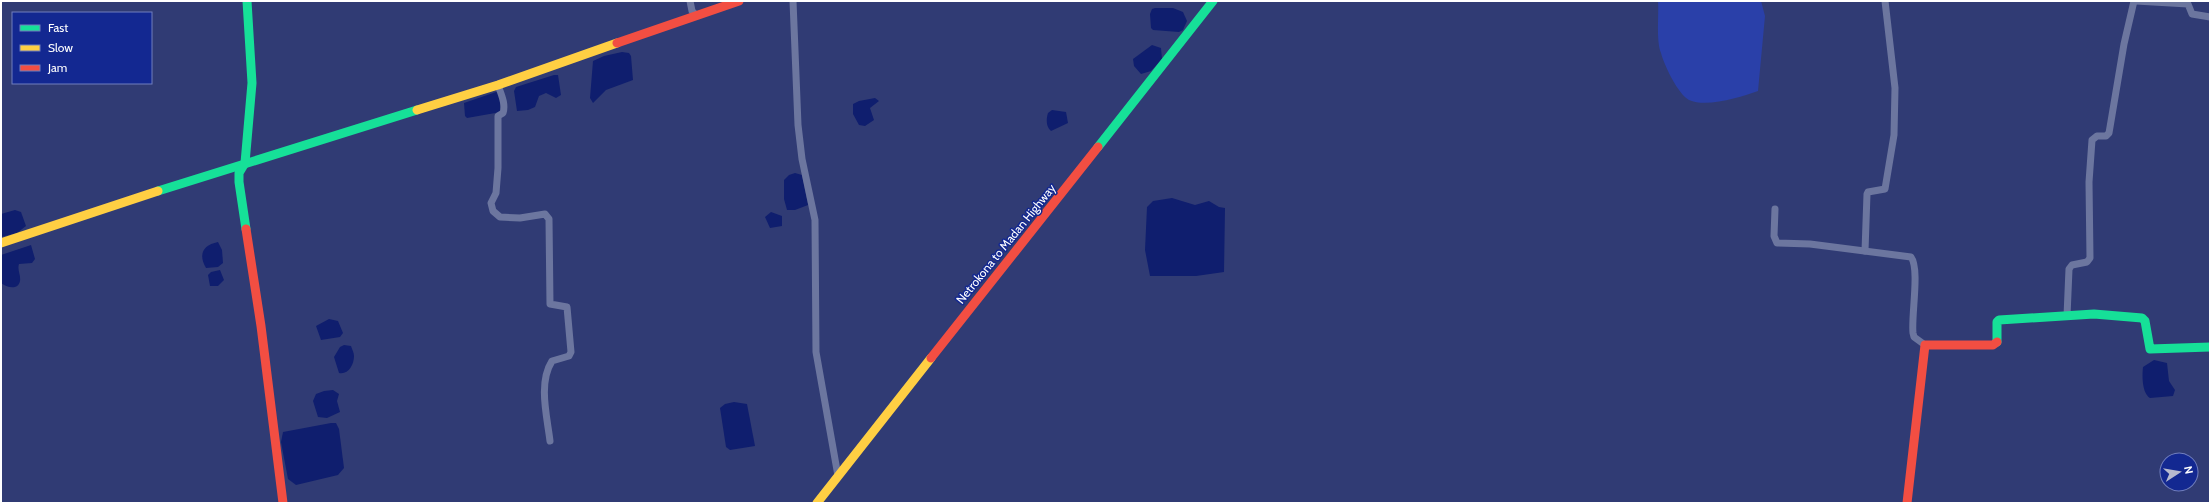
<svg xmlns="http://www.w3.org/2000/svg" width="2211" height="504" font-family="Cabin,sans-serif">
	<rect width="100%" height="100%" fill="#303b74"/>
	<path fill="#2a40a9" d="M1658,1H1761L1765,16L1758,91C1741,97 1707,108 1689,100C1678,94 1664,65 1661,53C1656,40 1659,16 1658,1Z"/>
	<g fill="#0f1e6e">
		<path d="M1155,8H1173L1183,12L1187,21L1183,30L1179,32L1153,30L1151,28L1150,14L1152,9Z"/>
		<path d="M1152,45L1161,48L1162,59L1151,71L1141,74L1134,66L1133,59Z"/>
		<path d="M622,52L629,53L631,56L633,80L606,90L593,103L590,98L593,61L604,56Z"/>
		<path d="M554,75H558L561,95L556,98L546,93L539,96L535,107L528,110L517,111L514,91L516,87Z"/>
		<path d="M496,92L499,93L501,112L467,118L465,116L464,103Z"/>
		<path d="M875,98L879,101L870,108L874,120L865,126L859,125L853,114V104L859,101Z"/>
		<path d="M1052,110L1066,112L1068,123L1051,131C1046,127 1046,119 1048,113Z"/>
		<path d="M795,173L802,175L808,205L795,210H787L784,199V180L789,175Z"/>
		<path d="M1172,198L1195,205L1209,201L1219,207L1225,208L1224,272L1196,276H1150L1145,250L1147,207L1153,201Z"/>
		<path d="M15,210L21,212L26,226L17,233L1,237V214Z"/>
		<path d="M771,212L782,216V226L770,228L765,217Z"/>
		<path d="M218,242L222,250L223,263L218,267L206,268C198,254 203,245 218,242Z"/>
		<path d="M31,245L35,259L32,263L19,264C17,270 21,275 20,281C18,291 6,287 1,283V255Z"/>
		<path d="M220,270L224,280L218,286H210L208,275L211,272Z"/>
		<path d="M329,319L338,321L343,333L340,337L321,340L316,326Z"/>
		<path d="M344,345L351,346C352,349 354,353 354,356C354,365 348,375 339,373L334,357L340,347Z"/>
		<path d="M2154,360L2167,363L2169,381L2175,390L2173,396L2150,398C2142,393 2142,376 2143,367Z"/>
		<path d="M333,390L339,394L337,401L340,412L327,418L318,417L313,401L316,394L324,391Z"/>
		<path d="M734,402L747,404L755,446L730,450L726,447L720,408L725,404Z"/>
		<path d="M331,423H336L339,429L344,468L338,475L296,485L288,479L281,442L283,432Z"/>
	</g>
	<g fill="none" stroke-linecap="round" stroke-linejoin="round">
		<g stroke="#6c769f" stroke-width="7">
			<path d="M690,1L692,11L696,15"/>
			<path d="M793,1L798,125L802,159L815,220L816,352L838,476"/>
			<path d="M2136,1L2188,4L2192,14L2210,17"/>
			<path d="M498,85C501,94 506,104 503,113L498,116V168L496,193L491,203L493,211L500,217L520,218L545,214L549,219L550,304L567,307L571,352L569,356L552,361C538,383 547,416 550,441"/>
			<path d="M1775,209L1774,236L1777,243L1810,244L1911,257C1920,269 1911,316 1913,333L1914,337L1925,345"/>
			<path d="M1865,251L1867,194L1868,192L1885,189L1894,135L1895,88L1885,1"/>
			<path d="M2067,316L2069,269L2072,265L2087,262L2090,258L2089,182L2092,140L2097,136H2106L2109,133L2124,44L2134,1"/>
		</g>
		<g stroke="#16e098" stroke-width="9">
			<path d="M1098,147L1213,1"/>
			<path d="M158,191L417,110"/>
			<path d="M246,229L239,182V173L245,163L252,83L247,1"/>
			<path d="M1997,342V322L1999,320L2094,314L2142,318L2145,321L2150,349L2210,347"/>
		</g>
		<g stroke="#ffcf43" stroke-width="9">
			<path d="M417,110L498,85L617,43"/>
			<path d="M1,243L158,191"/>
			<path d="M817,503L931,358"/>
		</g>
		<g stroke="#f24e42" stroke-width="9">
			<path d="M617,43L739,1"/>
			<path d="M246,229L261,326L283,503"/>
			<path d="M931,358L1098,147"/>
			<path d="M1907,503L1925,345H1993L1997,342"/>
		</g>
	</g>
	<g text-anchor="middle" stroke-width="3" stroke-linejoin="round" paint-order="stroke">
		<g font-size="12" fill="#fff" stroke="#132891">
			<text transform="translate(1006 244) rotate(-51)" y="4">Netrokona to Madan Highway</text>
		</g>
	</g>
	<rect width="2211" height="504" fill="none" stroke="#ffffff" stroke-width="4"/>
	<rect x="12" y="12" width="140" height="72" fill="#132891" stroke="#717ebd"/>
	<rect x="20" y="25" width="20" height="6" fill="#16e098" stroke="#717ebd"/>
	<text x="48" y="32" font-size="12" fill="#ffffff">Fast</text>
	<rect x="20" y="45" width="20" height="6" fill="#ffcf43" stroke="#717ebd"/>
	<text x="48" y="52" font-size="12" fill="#ffffff">Slow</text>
	<rect x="20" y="65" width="20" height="6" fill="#f24e42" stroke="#717ebd"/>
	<text x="48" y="72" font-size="12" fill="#ffffff">Jam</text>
	<g transform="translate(2179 472) rotate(78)"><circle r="19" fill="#132891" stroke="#717ebd"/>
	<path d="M0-3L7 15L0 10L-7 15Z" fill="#b7bace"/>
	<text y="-6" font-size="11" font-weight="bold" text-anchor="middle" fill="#ffffff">N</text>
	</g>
</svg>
